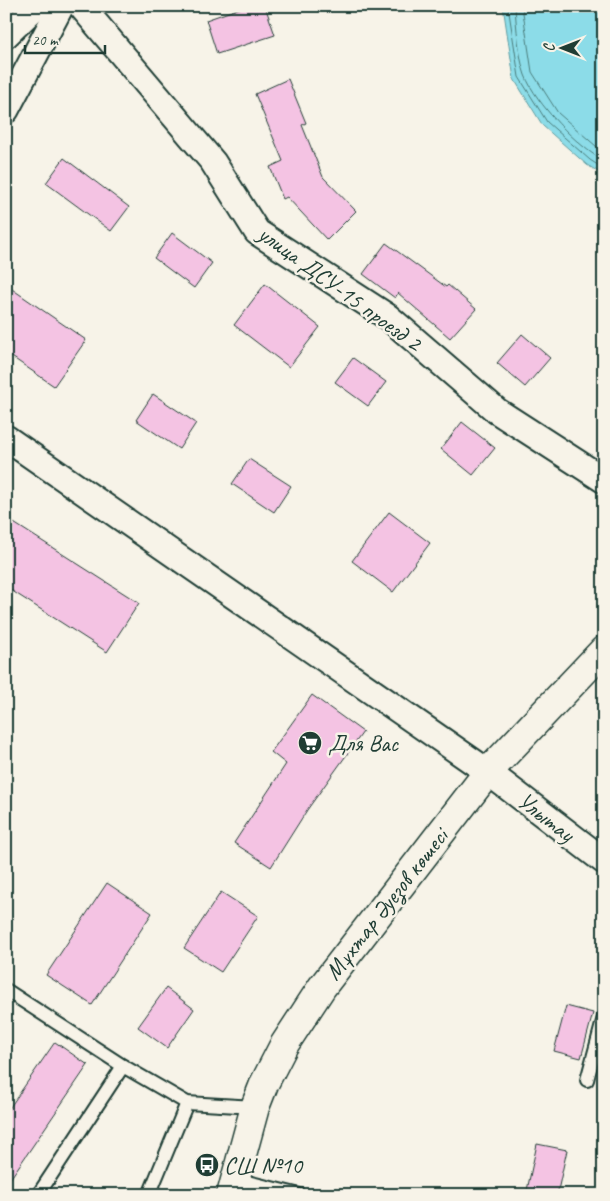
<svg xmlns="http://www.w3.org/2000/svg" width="610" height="1201" font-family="Caveat,sans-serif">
	<rect width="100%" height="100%" fill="#f7f3e8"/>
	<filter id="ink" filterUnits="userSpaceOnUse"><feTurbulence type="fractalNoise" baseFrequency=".02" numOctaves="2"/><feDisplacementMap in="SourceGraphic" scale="10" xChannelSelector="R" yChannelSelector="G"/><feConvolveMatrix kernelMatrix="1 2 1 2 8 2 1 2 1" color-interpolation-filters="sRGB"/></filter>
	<g filter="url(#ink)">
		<path fill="#8cdce8" stroke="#609ca0" d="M503,6H604V175L587,165L543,126L514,79Z"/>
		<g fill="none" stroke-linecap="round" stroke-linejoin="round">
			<g stroke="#4b7d7c" stroke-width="1">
				<path d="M508,6L519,77L547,122L590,160L604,169"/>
				<path d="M515,6C516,24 519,59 525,75C536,104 577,146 604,161"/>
				<path d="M522,6L532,72L558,113L604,153"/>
			</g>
		</g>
		<g fill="#f4c3e3" stroke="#1f3d34">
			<path d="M246,6H265L275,35L217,54L206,20Z"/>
			<path d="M288,79L306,123L302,125L323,177L356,211L327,240L287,197L283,199L270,167L283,161L255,94Z"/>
			<path d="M64,158L129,207L111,231L46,183Z"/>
			<path d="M172,233L212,263L194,288L154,258Z"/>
			<path d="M386,243L446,287L448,285L476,309L450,338L398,293L395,298L363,274Z"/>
			<path d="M265,284L320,327L289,367L234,325Z"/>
			<path d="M6,285L86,340L54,386L6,353Z"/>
			<path d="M522,334L550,358L525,387L497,363Z"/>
			<path d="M353,358L386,382L368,406L335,382Z"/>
			<path d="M153,394L196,423L179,449L136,420Z"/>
			<path d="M462,422L495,448L473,475L441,449Z"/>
			<path d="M249,459L291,486L274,512L232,484Z"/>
			<path d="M389,512L430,543L393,592L352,561Z"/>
			<path d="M6,518L139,603L107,652L6,587Z"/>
			<path d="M312,695L363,732L307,810L271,867L234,843L286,764L271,752Z"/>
			<path d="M107,883L152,913L92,1005L46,975Z"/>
			<path d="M221,892L258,916L221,972L184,948Z"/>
			<path d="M166,988L194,1009L167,1048L138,1027Z"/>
			<path d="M566,1006L593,1013L581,1058L554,1051Z"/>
			<path d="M55,1042L88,1065L6,1185V1113Z"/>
			<path d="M537,1144L567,1150L557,1195H526Z"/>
		</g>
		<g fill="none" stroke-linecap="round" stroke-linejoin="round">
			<g stroke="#1f3d34" stroke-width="16">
				<g id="lane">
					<path d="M6,990L123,1066"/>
					<path d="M587,1080L604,1017"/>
					<path d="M235,1179L300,1195"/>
					<path d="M38,1195L123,1066L187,1103L255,1107"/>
					<path d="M149,1195L187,1103"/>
				</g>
			</g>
			<g stroke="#1f3d34" stroke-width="29">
				<g id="street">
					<path d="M81,6L213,162L257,232L388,317L497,411L604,480"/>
					<path d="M6,35L36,6"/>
					<path d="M6,110L61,6"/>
					<path d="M6,438L488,772L604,861"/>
				</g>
			</g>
			<g stroke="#1f3d34" stroke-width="31">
				<path id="secondary" d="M231,1195L255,1107L264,1084L284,1045L322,987L488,772L604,650"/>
			</g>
			<use href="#lane" stroke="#f7f3e8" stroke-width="12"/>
			<use href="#street" stroke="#f7f3e8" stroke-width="25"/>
			<use href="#secondary" stroke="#f7f3e8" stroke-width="28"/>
		</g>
	</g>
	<defs>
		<g id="supermarket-disc" transform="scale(1.25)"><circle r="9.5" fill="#1f3d34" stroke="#f7f3e8"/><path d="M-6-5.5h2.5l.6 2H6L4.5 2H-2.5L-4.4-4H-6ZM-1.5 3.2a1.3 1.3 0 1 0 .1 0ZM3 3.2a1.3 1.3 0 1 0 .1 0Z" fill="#fff"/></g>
		<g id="bus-disc" transform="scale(1.25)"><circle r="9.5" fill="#1f3d34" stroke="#f7f3e8"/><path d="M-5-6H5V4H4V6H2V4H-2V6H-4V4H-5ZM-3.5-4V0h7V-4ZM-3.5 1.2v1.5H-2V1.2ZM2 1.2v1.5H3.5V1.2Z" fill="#fff"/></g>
	</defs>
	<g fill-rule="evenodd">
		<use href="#supermarket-disc" x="310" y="743"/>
		<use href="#bus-disc" x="207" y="1165"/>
	</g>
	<g text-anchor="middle" stroke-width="5" stroke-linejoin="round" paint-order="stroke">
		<g font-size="24" fill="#1f3d34" stroke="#f7f3e8">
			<text transform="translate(340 288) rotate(36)" y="8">улица ДСУ-15 проезд 2</text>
			<text transform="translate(546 817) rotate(38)" y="8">Улытау</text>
			<text transform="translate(386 904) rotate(-52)" y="8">Мұхтар Әуезов көшесі</text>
		</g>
		<g font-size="24" fill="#1f3d34" stroke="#f7f3e8" text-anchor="start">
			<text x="328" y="751">Для Вас</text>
			<text x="224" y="1173">СШ №10</text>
		</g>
	</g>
	<rect width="610" height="1201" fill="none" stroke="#f7f3e8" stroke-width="25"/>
	<rect x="12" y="12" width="585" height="1176" fill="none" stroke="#1f3d34" stroke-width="2" filter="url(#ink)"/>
	<g transform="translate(562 48) rotate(270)" stroke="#f7f3e8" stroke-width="4" paint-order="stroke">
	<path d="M0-4L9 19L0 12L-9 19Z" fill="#1f3d34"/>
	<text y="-8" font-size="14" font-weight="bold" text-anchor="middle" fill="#1f3d34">С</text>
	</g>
	<path d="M25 45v8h80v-8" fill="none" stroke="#1f3d34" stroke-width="2.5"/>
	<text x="32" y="45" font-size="15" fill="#1f3d34" stroke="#f7f3e8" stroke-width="4" paint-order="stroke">20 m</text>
</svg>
